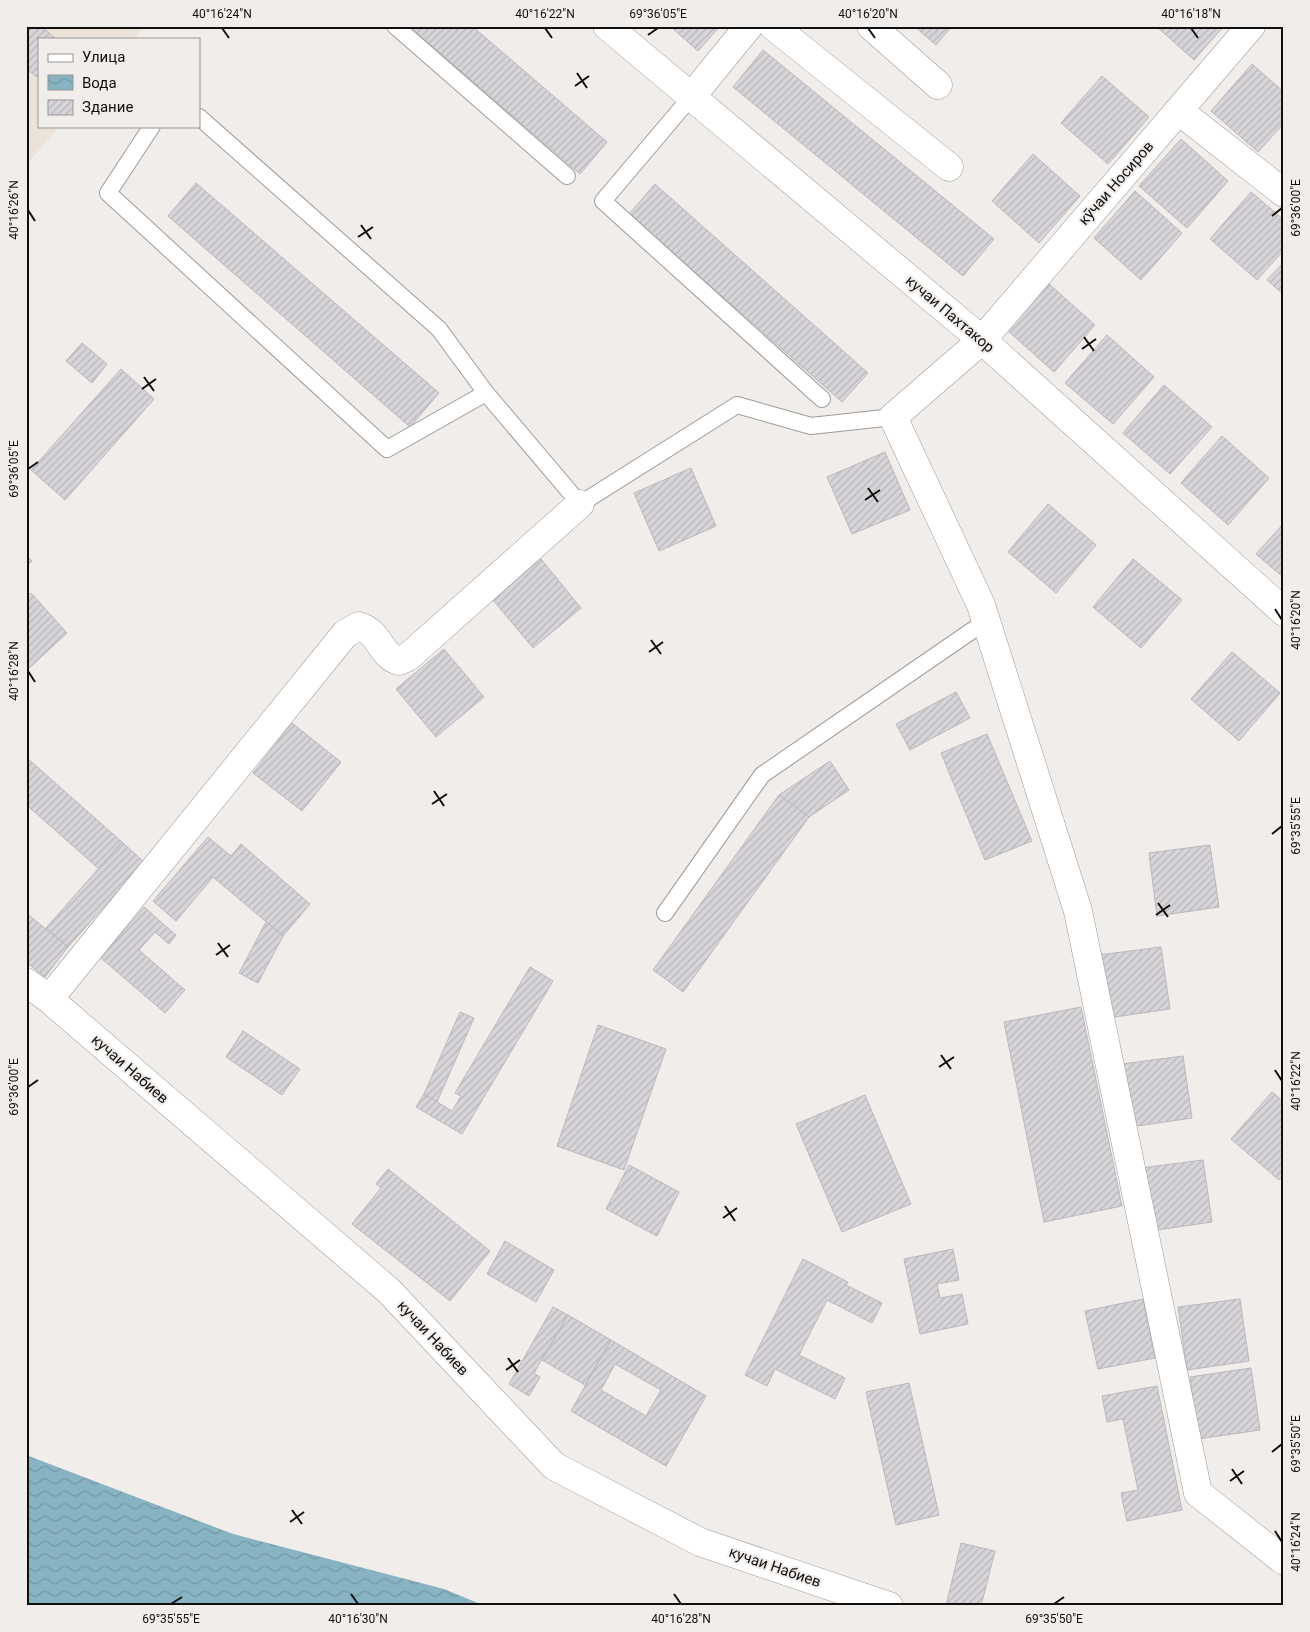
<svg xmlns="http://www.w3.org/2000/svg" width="1310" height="1632" font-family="Roboto,sans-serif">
	<defs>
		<pattern id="water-waves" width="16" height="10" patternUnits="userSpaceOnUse" patternTransform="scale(1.25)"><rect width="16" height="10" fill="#88b3c2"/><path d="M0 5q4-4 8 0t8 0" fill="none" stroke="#7499a6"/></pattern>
		<pattern id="building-hatch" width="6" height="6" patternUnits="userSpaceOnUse" patternTransform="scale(1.25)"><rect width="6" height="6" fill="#d7d5d9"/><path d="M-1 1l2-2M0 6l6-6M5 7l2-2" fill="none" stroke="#b8b6b9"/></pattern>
	</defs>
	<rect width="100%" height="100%" fill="#f0edea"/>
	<path fill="#ebe3d9" d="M26,26H145L134,39H39V126H60L26,165Z"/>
	<path fill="url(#water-waves)" d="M26,1455L233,1534L444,1589L485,1606H26Z"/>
	<g fill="url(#building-hatch)" stroke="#b9b8bc" fill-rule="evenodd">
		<path d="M26,26H41L56,39H39V74L37,77L26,68Z"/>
		<path d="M409,26H472L607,142L580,174Z"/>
		<path d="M670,26H720L698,51Z"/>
		<path d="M914,26H952L936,45Z"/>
		<path d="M1156,26H1224L1194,60Z"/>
		<path d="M763,50L994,239L963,276L733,87Z"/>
		<path d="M1252,64L1284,92V123L1258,152L1211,111Z"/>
		<path d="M1102,76L1149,117L1108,164L1061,123Z"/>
		<path d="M1181,139L1228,181L1187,228L1139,186Z"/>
		<path d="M1033,154L1080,196L1039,243L992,201Z"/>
		<path d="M196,183L439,393L410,427L168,216Z"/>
		<path d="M655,184L868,373L842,402L629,214Z"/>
		<path d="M1135,191L1182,233L1141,280L1094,238Z"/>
		<path d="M1251,192L1284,220V250L1257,280L1210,239Z"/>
		<path d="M1284,262V295L1267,280Z"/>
		<path d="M1048,283L1095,325L1054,372L1007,330Z"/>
		<path d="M1107,335L1154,377L1113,424L1065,383Z"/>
		<path d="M82,343L107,364L92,383L66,361Z"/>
		<path d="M121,369L154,399L65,500L31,470Z"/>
		<path d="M1164,385L1212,427L1170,474L1123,433Z"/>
		<path d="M1222,436L1269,478L1228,525L1181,483Z"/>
		<path d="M885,452L910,510L852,534L827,477Z"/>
		<path d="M691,468L716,526L659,551L634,493Z"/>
		<path d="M1048,504L1096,545L1056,593L1008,552Z"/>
		<path d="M1284,523V578L1256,554Z"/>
		<path d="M26,555L32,561L26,566Z"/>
		<path d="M541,559L581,608L533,648L493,600Z"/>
		<path d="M1133,559L1182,600L1141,648L1093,607Z"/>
		<path d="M31,593L67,633L26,671V597Z"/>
		<path d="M444,649L484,697L436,737L396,689Z"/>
		<path d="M1232,652L1280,693L1239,741L1191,699Z"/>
		<path d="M956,692L970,718L910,750L896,724Z"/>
		<path d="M292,723L341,762L302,811L253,773Z"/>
		<path d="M987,734L1032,841L985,860L941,753Z"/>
		<path d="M26,757L122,842L99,869L29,807L26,810Z"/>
		<path d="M830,761L849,790L809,817L779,795Z"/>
		<path d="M779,795L809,817L683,992L653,970Z"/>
		<path d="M208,837L231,856L241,844L310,904L283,936L213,877L176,921L153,901Z"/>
		<path d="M122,842L144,862L68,947L46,928Z"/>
		<path d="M1210,845L1219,907L1157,916L1149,853Z"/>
		<path d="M144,907L176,935L169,944L155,932L139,950L185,990L165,1013L101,958Z"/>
		<path d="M26,913L68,947L45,977L26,962Z"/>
		<path d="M266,922L283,936L258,983L239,973Z"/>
		<path d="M1161,947L1170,1009L1108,1018L1099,955Z"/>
		<path d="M530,967L553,981L462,1134L416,1107L424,1094L452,1111L461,1096L455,1093Z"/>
		<path d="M1081,1007L1122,1206L1044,1222L1004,1022Z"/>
		<path d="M460,1012L474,1018L437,1102L424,1094Z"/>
		<path d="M598,1025L666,1049L624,1170L557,1146Z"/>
		<path d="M243,1031L300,1069L282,1095L226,1057Z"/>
		<path d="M1183,1056L1192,1118L1130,1127L1122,1064Z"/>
		<path d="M1272,1092L1284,1102V1175L1279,1180L1231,1139Z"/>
		<path d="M865,1095L911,1204L842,1232L796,1124Z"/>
		<path d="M1203,1160L1212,1222L1150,1231L1141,1168Z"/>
		<path d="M629,1165L679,1192L657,1236L606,1209Z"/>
		<path d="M388,1169L490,1251L450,1301L352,1224L381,1188L376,1184Z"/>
		<path d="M505,1241L554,1270L536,1302L487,1274Z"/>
		<path d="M953,1249L959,1280L937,1284L940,1298L962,1294L968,1324L920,1334L904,1259Z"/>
		<path d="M803,1259L848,1282L846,1285L882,1303L872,1323L827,1300L799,1355L845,1378L835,1399L775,1369L767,1386L745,1375Z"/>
		<path d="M1143,1299L1155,1358L1098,1369L1085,1311Z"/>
		<path d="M1240,1299L1249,1361L1187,1370L1178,1307Z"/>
		<path d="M553,1307L568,1315L534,1373L540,1377L529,1396L509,1384Z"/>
		<path d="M568,1315L611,1340L585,1385L542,1360Z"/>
		<path d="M611,1340L706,1396L666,1466L571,1411ZM615,1364L661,1390L646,1416L601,1390Z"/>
		<path d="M1251,1368L1260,1430L1198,1439L1190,1377Z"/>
		<path d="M909,1383L939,1515L896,1525L866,1392Z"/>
		<path d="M1157,1386L1182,1510L1127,1521L1121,1493L1138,1490L1123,1419L1107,1422L1102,1396Z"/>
		<path d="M961,1543L995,1551L981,1606H946Z"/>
	</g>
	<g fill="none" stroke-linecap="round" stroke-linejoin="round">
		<g stroke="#9e9b98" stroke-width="18">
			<g id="lane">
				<path d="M395,26L567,176"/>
				<path d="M691,97L603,201L822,399"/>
				<path d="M199,117L439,329L486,393L580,504L737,405L811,426L893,417"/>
				<path d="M152,126L108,193L387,449L486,393"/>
				<path d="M665,913L762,775L986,621"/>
			</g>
		</g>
		<g stroke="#9e9b98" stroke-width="29">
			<g id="street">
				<path d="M773,26L949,167"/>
				<path d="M871,26L938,85"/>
				<path d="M1251,26L982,340L893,417L981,605L1078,911L1198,1493L1284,1561"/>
				<path d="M691,97L749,26"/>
				<path d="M1179,111L1284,193"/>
				<path d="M26,982L49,999L389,1291L554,1466L700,1542L889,1606"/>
				<path d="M49,999L345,634L359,626C381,633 379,655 399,661L408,657L580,504"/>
			</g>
		</g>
		<g stroke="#9e9b98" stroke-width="29">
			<path id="secondary" d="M607,26L982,340L1284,612"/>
		</g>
		<use href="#lane" stroke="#fff" stroke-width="16"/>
		<use href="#street" stroke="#fff" stroke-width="28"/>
		<use href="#secondary" stroke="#fff" stroke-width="28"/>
	</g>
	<path fill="none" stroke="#11100f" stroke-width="2" d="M222,28L229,38M545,28L552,38M868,28L875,38M1191,28L1198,38M648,35L658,28M577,73L587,88M575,86L589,76M28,210L35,221M1272,216L1282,208M361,225L371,239M358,237L373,227M1084,337L1094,351M1082,349L1096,339M144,377L154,391M142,389L156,379M28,469L38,462M868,488L878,502M865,500L880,490M1275,609L1282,620M651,640L661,654M649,652L663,642M28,671L35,682M434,791L444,806M432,804L447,794M1272,834L1282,826M1158,903L1168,917M1156,915L1170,905M218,943L228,957M216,955L230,945M941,1055L951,1069M939,1067L954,1057M1275,1070L1282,1081M28,1087L38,1080M725,1206L735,1221M723,1218L737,1208M508,1358L518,1372M506,1370L520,1360M1272,1452L1282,1444M1232,1469L1242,1484M1230,1481L1244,1471M292,1510L302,1524M290,1522L304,1512M1275,1531L1282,1542M351,1594L358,1604M674,1594L681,1604M171,1604L182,1597M1054,1604L1064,1597"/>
	<g text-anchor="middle" stroke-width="4" stroke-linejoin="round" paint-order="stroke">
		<g font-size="15" fill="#11100f" stroke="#f0edea">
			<text transform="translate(1116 183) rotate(-49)" y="5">кӯчаи Носиров</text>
			<text transform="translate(950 314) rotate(40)" y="5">кучаи Пахтакор</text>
			<text transform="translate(130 1069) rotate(41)" y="5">кучаи Набиев</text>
			<text transform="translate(433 1338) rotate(47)" y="5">кучаи Набиев</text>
			<text transform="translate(775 1567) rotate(19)" y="5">кучаи Набиев</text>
		</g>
	</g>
	<rect width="1310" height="1632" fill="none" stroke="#f0edea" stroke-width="55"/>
	<rect x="38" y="38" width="162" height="90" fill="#f0edea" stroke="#979592"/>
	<rect x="48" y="54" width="25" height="8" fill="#ffffff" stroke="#979592"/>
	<text x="82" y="62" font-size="15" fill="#11100f">Улица</text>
	<rect x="48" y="75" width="25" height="15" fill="url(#water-waves)" stroke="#979592"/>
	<text x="82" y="88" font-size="15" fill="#11100f">Вода</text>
	<rect x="48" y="100" width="25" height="15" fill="url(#building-hatch)" stroke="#979592"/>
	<text x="82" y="112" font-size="15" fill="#11100f">Здание</text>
	<rect x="28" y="28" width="1254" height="1576" fill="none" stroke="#11100f" stroke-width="2"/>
	<g font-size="12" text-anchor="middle" fill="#11100f">
		<text x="222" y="18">40°16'24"N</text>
		<text x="545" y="18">40°16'22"N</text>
		<text x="658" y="18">69°36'05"E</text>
		<text x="868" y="18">40°16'20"N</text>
		<text x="1191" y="18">40°16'18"N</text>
		<text transform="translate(1296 208) rotate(-90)" y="4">69°36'00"E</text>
		<text transform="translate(14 210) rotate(-90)" y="4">40°16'26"N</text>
		<text transform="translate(14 469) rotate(-90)" y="4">69°36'05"E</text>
		<text transform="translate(1296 620) rotate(-90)" y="4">40°16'20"N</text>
		<text transform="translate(14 671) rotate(-90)" y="4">40°16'28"N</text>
		<text transform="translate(1296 826) rotate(-90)" y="4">69°35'55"E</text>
		<text transform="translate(1296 1081) rotate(-90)" y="4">40°16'22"N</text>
		<text transform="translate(14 1087) rotate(-90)" y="4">69°36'00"E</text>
		<text transform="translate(1296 1444) rotate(-90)" y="4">69°35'50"E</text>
		<text transform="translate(1296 1542) rotate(-90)" y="4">40°16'24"N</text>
		<text x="171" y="1623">69°35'55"E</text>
		<text x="358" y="1623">40°16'30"N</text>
		<text x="681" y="1623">40°16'28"N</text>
		<text x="1054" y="1623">69°35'50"E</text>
	</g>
</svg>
